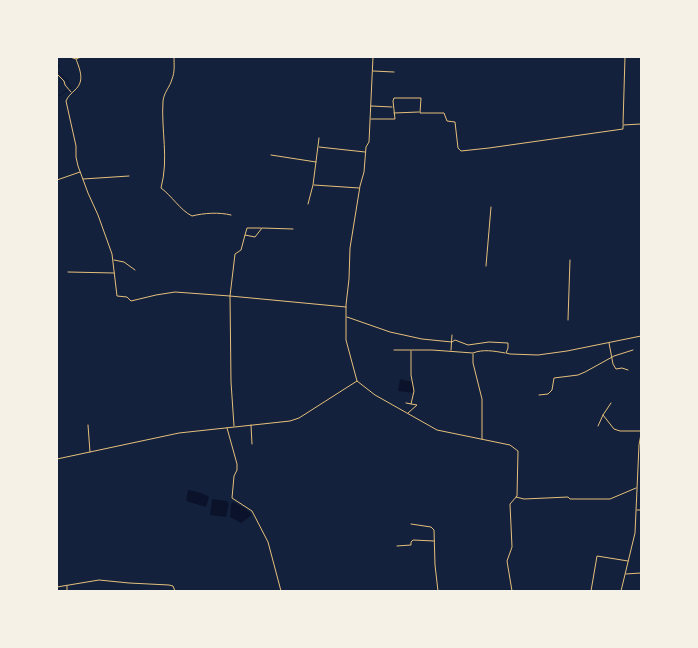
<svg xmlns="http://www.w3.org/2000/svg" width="698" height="648" font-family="Mulish,sans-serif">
	<rect width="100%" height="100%" fill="#14213d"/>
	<g fill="#0b132b">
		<path d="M400,379L412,382L414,393L398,391Z"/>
		<path d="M188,490C193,490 205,494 209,497L206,507L186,501Z"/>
		<path d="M212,499L227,501L229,504L226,517L210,515Z"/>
		<path d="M233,502L245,508L252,515L241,523L234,519L230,517L231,504Z"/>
	</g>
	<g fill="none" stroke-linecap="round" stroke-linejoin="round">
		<g stroke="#0b132b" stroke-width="1">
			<path d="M57,63L59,66L57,70"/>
			<path d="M57,71L66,79L71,88L57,97"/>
		</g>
		<g stroke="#e5c07b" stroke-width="1">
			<path d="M70,57L76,59L81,57"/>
			<path d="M174,57C174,64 175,72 172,79C170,87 164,92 163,101C161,131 169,158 161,188C172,196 180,210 192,216C204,213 219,212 231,215"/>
			<path d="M76,59C80,70 85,81 75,90C71,94 68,96 66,101L76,146V157L78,166L88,193L98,215L112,254L117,296L127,297L131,301L156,295L175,292L230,296L235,254L241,250L245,235L255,237L262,228L293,229"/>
			<path d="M373,71L394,72"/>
			<path d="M57,74L64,81L65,85L71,92"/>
			<path d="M371,106L392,107"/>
			<path d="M394,113L419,112"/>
			<path d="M371,119H395L393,101L394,98H421L420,113H444L447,121L455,122L458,148L461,151L489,148L623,129V125L641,124"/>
			<path d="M623,124L625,57"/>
			<path d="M319,147L365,152"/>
			<path d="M271,155L316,162"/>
			<path d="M83,179L129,176"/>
			<path d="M57,180L80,172"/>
			<path d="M314,185L359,188"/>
			<path d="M308,204L313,185L319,138"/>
			<path d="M245,235L247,228H261"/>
			<path d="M114,260L124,262L135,270"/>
			<path d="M486,266L491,207"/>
			<path d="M68,272L114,273"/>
			<path d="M347,317L390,332L422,339L452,342L455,340L468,345L489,342L508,343V348L506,353L510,354L538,355L567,351L641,336"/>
			<path d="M568,320L570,260"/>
			<path d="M609,343L613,364L616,369L622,368L628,370"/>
			<path d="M394,350H432L473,353C483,349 494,351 505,353"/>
			<path d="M451,350L452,335"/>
			<path d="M473,354V363L482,399V439"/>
			<path d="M539,395L548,394L552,390L554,378L578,375L585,372L614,356L633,350"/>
			<path d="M406,403L417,405L408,413"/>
			<path d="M411,404L414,391L411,375V351"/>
			<path d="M603,415L614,429L620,431H641"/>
			<path d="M88,425L90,452"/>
			<path d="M251,425L252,444"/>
			<path d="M234,426L231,382L230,296L346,307"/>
			<path d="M598,426L603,415L611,403"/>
			<path d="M227,428L237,464V470L234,476L232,498L252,511L268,542L281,591"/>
			<path d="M57,459L179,433L290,421L299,418L357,381L375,395L437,430L510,445L518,451L517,496L510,504L512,547L507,561L512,591"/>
			<path d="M516,497L524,499L568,497L570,499H610L636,488"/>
			<path d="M637,510H641"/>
			<path d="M411,524L431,527L434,530L435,565L438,591"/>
			<path d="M397,546L411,545V542L413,540L434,541"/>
			<path d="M626,574L641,573"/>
			<path d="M57,587L99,580L129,583L169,585L173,586L175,591"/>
			<path d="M67,591V586"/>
			<path d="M591,591L597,556L628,561"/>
			<path d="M621,591L635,533L639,445L641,434"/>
		</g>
		<path stroke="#e5c07b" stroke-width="1" d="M357,381L346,340V305L349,279L350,248L360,186L364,172L366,147L369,142L373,57"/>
	</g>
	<rect width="698" height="648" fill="none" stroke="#f6f1e7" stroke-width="116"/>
</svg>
